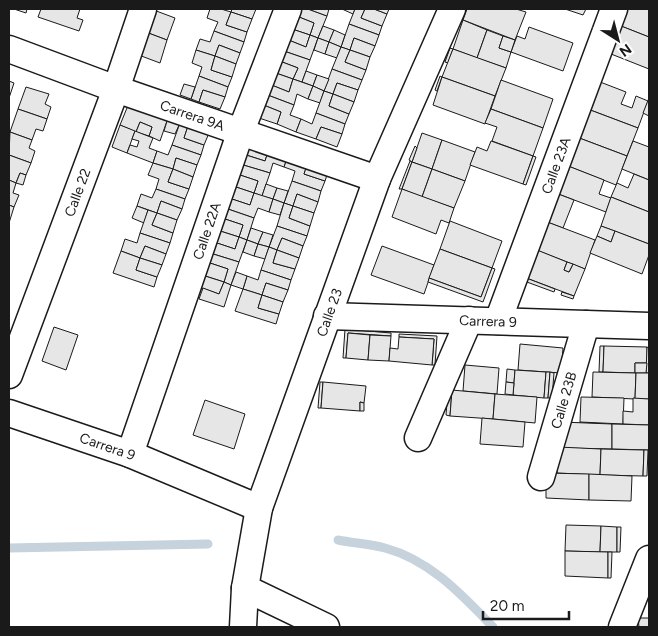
<svg xmlns="http://www.w3.org/2000/svg" width="658" height="636" font-family="Figtree,sans-serif">
	<rect width="100%" height="100%" fill="#fff"/>
	<g fill="none" stroke-linecap="round" stroke-linejoin="round">
		<g stroke="#c6d2dc" stroke-width="9">
			<path d="M338,540C353,543 370,544 385,548C430,560 462,595 493,627"/>
			<path d="M9,548L208,544"/>
		</g>
	</g>
	<g fill="#e6e6e6" stroke="#1a1a1a">
		<path d="M14,9H27L26,13Z"/>
		<path d="M41,9H80L77,18L83,20L79,31L38,17Z"/>
		<path d="M151,9L175,18L167,40L143,31Z"/>
		<path d="M210,9H221L231,12L226,25L247,32L244,42L214,31L218,22L207,18Z"/>
		<path d="M232,9H256L252,19L231,12Z"/>
		<path d="M296,9H308L327,16L318,38L310,35L314,23L294,15Z"/>
		<path d="M308,9H329L327,16Z"/>
		<path d="M342,9H355L353,14Z"/>
		<path d="M355,9H365L361,18L382,26L379,35L349,24Z"/>
		<path d="M365,9H374L387,14L382,26L361,18Z"/>
		<path d="M374,9H389L387,14Z"/>
		<path d="M467,9H516L526,12L515,40L463,20Z"/>
		<path d="M565,9H586L583,15Z"/>
		<path d="M622,9H649V37L621,26Z"/>
		<path d="M231,12L252,19L247,32L226,25Z"/>
		<path d="M294,15L314,23L310,35L289,28Z"/>
		<path d="M463,20L487,30L477,58L453,49Z"/>
		<path d="M349,24L379,35L375,46L354,38L350,50L341,47Z"/>
		<path d="M616,24L649,37V69L606,52Z"/>
		<path d="M323,26L334,30L329,42L318,38Z"/>
		<path d="M529,27L573,43L563,71L511,52L517,36L525,39Z"/>
		<path d="M289,28L310,35L306,47L286,39Z"/>
		<path d="M334,30L345,35L341,47L329,42Z"/>
		<path d="M487,30L503,36L499,48L511,52L506,68L477,58Z"/>
		<path d="M143,31L167,40L160,63L136,54Z"/>
		<path d="M214,31L244,42L240,53L219,45L215,56L196,50L200,39L210,42Z"/>
		<path d="M310,35L318,38L310,60L281,50L286,39L306,47Z"/>
		<path d="M503,36L515,40L511,52L499,48Z"/>
		<path d="M318,38L329,42L325,54L314,50Z"/>
		<path d="M354,38L375,46L370,57L350,50Z"/>
		<path d="M329,42L341,47L337,58L325,54Z"/>
		<path d="M219,45L240,53L236,64L215,56Z"/>
		<path d="M341,47L350,50L345,62L366,70L362,80L332,69Z"/>
		<path d="M450,48L453,49L448,63L445,62Z"/>
		<path d="M453,49L506,68L495,96L442,77Z"/>
		<path d="M196,50L215,56L211,70L232,77L228,87L199,76L202,67L192,63Z"/>
		<path d="M281,50L310,60L302,82L293,79L298,68L277,60Z"/>
		<path d="M350,50L370,57L366,70L345,62Z"/>
		<path d="M215,56L236,64L232,77L211,70Z"/>
		<path d="M277,60L298,68L293,79L273,72Z"/>
		<path d="M332,69L362,80L358,90L337,83L333,94L324,91Z"/>
		<path d="M306,71L317,75L313,86L302,82Z"/>
		<path d="M273,72L293,79L289,92L269,84Z"/>
		<path d="M317,75L329,79L324,91L313,86Z"/>
		<path d="M199,76L228,87L225,97L203,90L199,102L191,99Z"/>
		<path d="M440,76L442,77L437,91L435,90Z"/>
		<path d="M442,77L495,96L485,124L433,105Z"/>
		<path d="M293,79L313,86L308,99L297,94L294,105L265,94L269,84L289,92Z"/>
		<path d="M501,80L553,99L543,128L491,109Z"/>
		<path d="M595,80L626,92L621,104L632,108L636,96L648,101L638,128L585,108Z"/>
		<path d="M9,81L14,83L9,98Z"/>
		<path d="M337,83L358,90L354,102L333,94Z"/>
		<path d="M184,84L195,87L191,99L180,95Z"/>
		<path d="M313,86L324,91L320,103L308,99Z"/>
		<path d="M26,87L49,94L45,104L51,107L47,119L18,109Z"/>
		<path d="M203,90L225,97L220,109L199,102Z"/>
		<path d="M324,91L333,94L329,106L349,114L345,124L316,113Z"/>
		<path d="M265,94L294,105L290,115L301,119L296,132L277,124L281,112L261,104Z"/>
		<path d="M333,94L354,102L349,114L329,106Z"/>
		<path d="M649,98V116L643,113Z"/>
		<path d="M129,103L168,118L160,141L149,136L152,127L140,122L136,132L120,125Z"/>
		<path d="M261,104L281,112L277,124L256,117Z"/>
		<path d="M585,108L638,128L627,156L574,136Z"/>
		<path d="M18,109L47,119L43,131L36,129L32,140L10,132Z"/>
		<path d="M491,109L543,128L533,156L492,141L497,127L485,123Z"/>
		<path d="M316,113L345,124L342,134L321,127L316,139L296,132L301,119L312,124Z"/>
		<path d="M168,118L180,123L175,134L164,131Z"/>
		<path d="M140,122L152,127L149,136L136,132Z"/>
		<path d="M180,123L188,126L184,138L204,145L201,155L172,145Z"/>
		<path d="M120,125L135,131L127,153L112,147Z"/>
		<path d="M188,126L209,133L204,145L184,138Z"/>
		<path d="M321,127L342,134L337,147L316,139Z"/>
		<path d="M135,131L153,138L149,148L157,151L153,163L127,153L130,145L137,147L139,141L132,139Z"/>
		<path d="M10,132L32,140L29,148L35,151L31,163L9,155Z"/>
		<path d="M422,133L442,140L432,169L412,162Z"/>
		<path d="M574,136L627,156L616,185L563,164Z"/>
		<path d="M442,140L475,152L465,181L432,169Z"/>
		<path d="M247,141L269,149L265,161L243,154Z"/>
		<path d="M491,141L533,156L523,184L470,165L477,147L487,151Z"/>
		<path d="M633,141L649,147V180L622,169Z"/>
		<path d="M172,145L201,155L197,165L176,158L173,169L153,163L157,151L168,155Z"/>
		<path d="M415,146L417,148L412,162L409,160Z"/>
		<path d="M269,149L288,156L284,167L273,163L270,173L240,164L243,154L265,161Z"/>
		<path d="M9,155L31,163L26,175L20,173L16,183L9,180Z"/>
		<path d="M288,156L308,162L304,174L325,181L321,191L292,181L295,171L284,167Z"/>
		<path d="M533,156L536,157L526,185L523,184Z"/>
		<path d="M176,158L197,165L193,177L173,169Z"/>
		<path d="M410,161L412,162L402,189H399Z"/>
		<path d="M308,162L329,169L325,181L304,174Z"/>
		<path d="M412,162L432,169L422,197L402,189Z"/>
		<path d="M153,163L173,169L168,182L189,189L185,199L156,189L159,179L148,175Z"/>
		<path d="M240,164L270,173L262,196L254,193L258,181L237,174Z"/>
		<path d="M563,164L604,180L599,194L611,198L606,212L553,192Z"/>
		<path d="M173,169L193,177L189,189L168,182Z"/>
		<path d="M432,169L465,181L454,208L422,197Z"/>
		<path d="M20,173L26,175L23,185L16,183Z"/>
		<path d="M237,174L258,181L254,193L233,186Z"/>
		<path d="M634,174L649,180V212L611,197L617,183L628,188Z"/>
		<path d="M9,180L16,183L13,193L19,195L14,207L9,205Z"/>
		<path d="M292,181L321,191L318,202L297,194L293,206L284,203Z"/>
		<path d="M266,184L277,188L273,199L262,196Z"/>
		<path d="M233,186L254,193L250,205L229,198Z"/>
		<path d="M277,188L288,191L284,203L273,199Z"/>
		<path d="M156,189L185,199L182,209L161,201L157,213L137,206L141,194L152,198Z"/>
		<path d="M402,189L454,208L449,223L441,220L436,234L392,217Z"/>
		<path d="M553,192L574,200L563,228L542,220Z"/>
		<path d="M254,193L273,199L269,212L258,208L254,218L225,208L229,198L250,205Z"/>
		<path d="M297,194L318,202L314,213L293,206Z"/>
		<path d="M611,197L649,212V244L601,226Z"/>
		<path d="M273,199L284,203L280,215L269,212Z"/>
		<path d="M161,201L182,209L177,220L157,213Z"/>
		<path d="M284,203L293,206L289,218L310,226L307,236L277,226Z"/>
		<path d="M9,205L14,207L9,223Z"/>
		<path d="M137,206L148,210L144,223L132,218Z"/>
		<path d="M293,206L314,213L310,226L289,218Z"/>
		<path d="M225,208L254,218L247,240L239,237L243,225L222,218Z"/>
		<path d="M148,210L157,213L152,225L173,233L170,243L140,233Z"/>
		<path d="M157,213L177,220L173,233L152,225Z"/>
		<path d="M222,218L243,225L239,237L217,230Z"/>
		<path d="M542,220L595,240L585,269L531,248Z"/>
		<path d="M450,221L502,241L492,268L440,249Z"/>
		<path d="M277,226L307,236L303,246L282,238L277,250L269,247Z"/>
		<path d="M601,226L615,231L611,242L597,236Z"/>
		<path d="M251,228L263,232L258,244L247,240Z"/>
		<path d="M217,230L239,237L235,249L214,242Z"/>
		<path d="M615,231L649,244V255L642,274L590,253L597,236L611,242Z"/>
		<path d="M263,232L273,235L269,247L258,244Z"/>
		<path d="M140,233L170,243L166,254L145,246L140,258L121,251L125,239L137,243Z"/>
		<path d="M239,237L247,240L239,262L210,253L214,242L235,249Z"/>
		<path d="M282,238L303,246L299,258L277,250Z"/>
		<path d="M247,240L258,244L254,256L243,252Z"/>
		<path d="M258,244L269,247L265,259L254,256Z"/>
		<path d="M145,246L166,254L162,265L140,258Z"/>
		<path d="M382,246L434,265L424,294L371,275Z"/>
		<path d="M269,247L277,250L273,263L295,269L291,280L261,270Z"/>
		<path d="M532,248L567,262L564,270L569,272L573,264L585,269L574,296L521,276Z"/>
		<path d="M440,249L492,268L481,297L429,278Z"/>
		<path d="M277,250L299,258L295,269L273,263Z"/>
		<path d="M121,251L140,258L136,270L157,277L154,287L113,273Z"/>
		<path d="M210,253L239,262L231,285L224,282L228,269L207,262Z"/>
		<path d="M140,258L162,265L157,277L136,270Z"/>
		<path d="M207,262L228,269L224,282L202,275Z"/>
		<path d="M567,262L573,264L569,272L564,270Z"/>
		<path d="M492,268L495,269L483,302L428,282L429,278L481,297Z"/>
		<path d="M261,270L291,280L288,290L266,283L262,295L243,289L247,276L258,280Z"/>
		<path d="M236,272L247,276L243,289L231,285Z"/>
		<path d="M202,275L224,282L219,294L196,286Z"/>
		<path d="M521,276L555,289L554,292L516,278Z"/>
		<path d="M224,282L231,285L224,307L199,299L203,288L219,294Z"/>
		<path d="M266,283L288,290L283,302L262,295Z"/>
		<path d="M243,289L262,295L258,308L279,314L276,324L235,311Z"/>
		<path d="M562,292L574,296L573,299L561,295Z"/>
		<path d="M262,295L283,302L279,314L258,308Z"/>
		<path d="M54,327L78,335L66,370L42,361Z"/>
		<path d="M345,329L391,333V336L348,333L346,358H343Z"/>
		<path d="M348,333L370,335L368,360L346,358Z"/>
		<path d="M399,334L437,336L435,365H432L434,339L399,337Z"/>
		<path d="M370,335L391,336L389,361L368,360Z"/>
		<path d="M399,337L434,339L432,365L389,361L390,348L398,349Z"/>
		<path d="M520,344L563,348L561,373L518,370Z"/>
		<path d="M600,346H604L603,372H599Z"/>
		<path d="M604,346L647,347V363H635V373L603,372Z"/>
		<path d="M647,347L649,348V373H646Z"/>
		<path d="M635,363H647L646,373H635Z"/>
		<path d="M465,365L499,368L497,394L463,391Z"/>
		<path d="M507,369L515,370L514,383L506,382Z"/>
		<path d="M515,370L546,372L544,398L513,395Z"/>
		<path d="M546,372H550L548,398H544Z"/>
		<path d="M550,372L554,373L552,398H548Z"/>
		<path d="M593,372L636,373L635,399L592,397Z"/>
		<path d="M636,373H649V399H635Z"/>
		<path d="M320,382H323L321,408H318Z"/>
		<path d="M323,382L366,386L364,403L360,402V411L321,408Z"/>
		<path d="M506,382L514,383L513,395L505,394Z"/>
		<path d="M448,390H452L450,416L446,415Z"/>
		<path d="M452,390L495,394L493,419L450,416Z"/>
		<path d="M495,394L537,397L535,423L493,419Z"/>
		<path d="M581,397L624,398L623,424L580,422Z"/>
		<path d="M633,398L649,399V425L623,424V411L633,412Z"/>
		<path d="M205,400L245,414L234,449L193,435Z"/>
		<path d="M360,402L364,403V411H360Z"/>
		<path d="M482,418L525,422L523,447L480,444Z"/>
		<path d="M561,422L612,424V449L560,448Z"/>
		<path d="M561,422L612,424V449L560,448Z"/>
		<path d="M612,424L649,425V450L612,449Z"/>
		<path d="M558,447L601,449L600,475L557,473Z"/>
		<path d="M601,449L644,450L643,476L600,475Z"/>
		<path d="M644,450H648L647,476H643Z"/>
		<path d="M546,473L589,474V500L546,498Z"/>
		<path d="M589,474L632,476L631,501L589,500Z"/>
		<path d="M566,525L601,526L600,552L565,551Z"/>
		<path d="M601,526L617,527V552H600Z"/>
		<path d="M617,527H621L620,552H617Z"/>
		<path d="M565,551L608,552V578L565,576Z"/>
		<path d="M608,552H612L611,578H608Z"/>
		<path d="M638,618H649V627H639Z"/>
	</g>
	<g fill="none" stroke-linecap="round" stroke-linejoin="round">
		<g stroke="#1a1a1a" stroke-width="29">
			<g id="street">
				<path id="s1" d="M9,49L116,89L377,179"/>
				<path id="s2" d="M327,316L649,326"/>
				<path id="s3" d="M498,321L614,9"/>
				<path id="s4" d="M9,375L116,89L143,9"/>
				<path id="s5" d="M9,413L130,454L259,508"/>
				<path d="M418,438L469,320"/>
				<path id="s6" d="M130,454L241,131L288,9"/>
				<path id="s7" d="M541,477L586,324"/>
				<path d="M245,588L326,627"/>
				<path id="s8" d="M243,627L245,588L259,508L377,179L452,9"/>
				<path d="M622,627L649,559"/>
			</g>
		</g>
		<use href="#street" stroke="#fff" stroke-width="26"/>
	</g>
	<g text-anchor="middle" stroke-width="4" stroke-linejoin="round" paint-order="stroke">
		<g font-size="14" fill="#1a1a1a" stroke="#fff">
			<text dy="5" stroke="none"><textPath href="#s1" startOffset="195">Carrera 9A</textPath></text>
			<text dy="5" stroke="none"><textPath href="#s3" startOffset="166">Calle 23A</textPath></text>
			<text dy="5" stroke="none"><textPath href="#s4" startOffset="195">Calle 22</textPath></text>
			<text dy="5" stroke="none"><textPath href="#s6" startOffset="236">Calle 22A</textPath></text>
			<text dy="5" stroke="none"><textPath href="#s8" startOffset="328">Calle 23</textPath></text>
			<text dy="5" stroke="none"><textPath href="#s2" startOffset="161">Carrera 9</textPath></text>
			<text dy="5" stroke="none"><textPath href="#s7" startOffset="80">Calle 23B</textPath></text>
			<text dy="5" stroke="none"><textPath href="#s5" startOffset="104">Carrera 9</textPath></text>
		</g>
	</g>
	<rect width="658" height="636" fill="none" stroke="#1a1a1a" stroke-width="20"/>
	<g transform="translate(618 40) rotate(144)" stroke="#ffffff" stroke-width="4" paint-order="stroke">
	<path d="M0-4L9 19L0 12L-9 19Z" fill="#1a1a1a"/>
	<text y="-8" font-size="14" font-weight="bold" text-anchor="middle" fill="#1a1a1a">N</text>
	</g>
	<path d="M483 611v8h86v-8" fill="none" stroke="#1a1a1a" stroke-width="2.5"/>
	<text x="490" y="611" font-size="15" fill="#1a1a1a" stroke="#ffffff" stroke-width="4" paint-order="stroke">20 m</text>
</svg>
